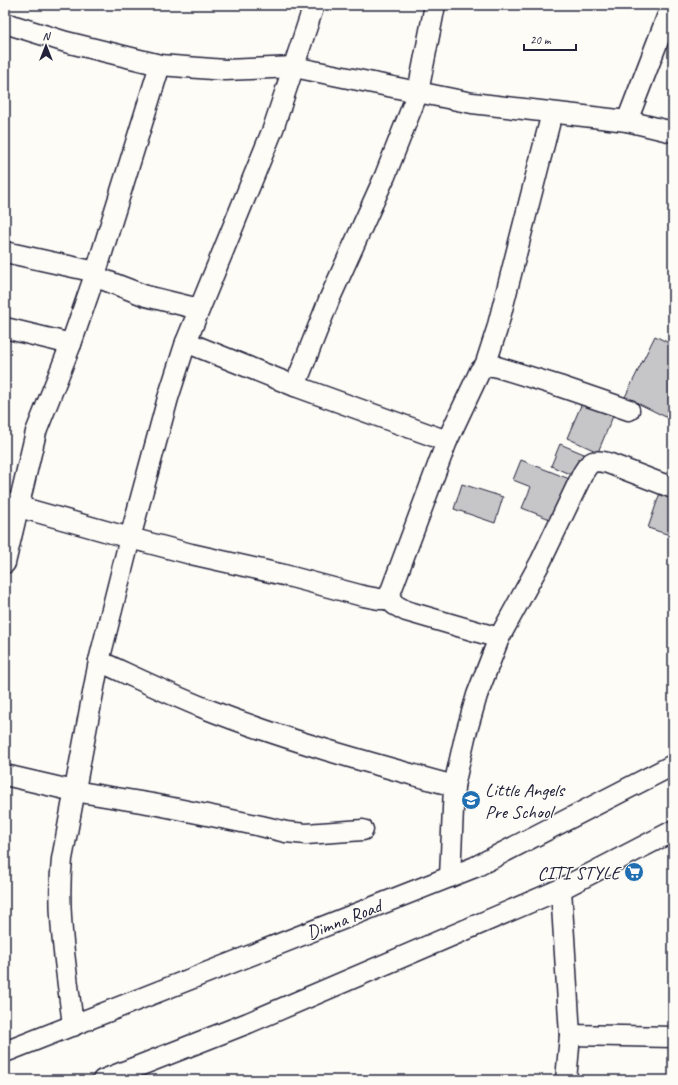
<svg xmlns="http://www.w3.org/2000/svg" width="678" height="1085" font-family="Caveat,sans-serif">
	<rect width="100%" height="100%" fill="#fdfcf7"/>
	<filter id="ink" filterUnits="userSpaceOnUse"><feTurbulence type="fractalNoise" baseFrequency=".025" numOctaves="2"/><feDisplacementMap in="SourceGraphic" scale="8" xChannelSelector="R" yChannelSelector="G"/><feConvolveMatrix kernelMatrix="1 2 1 2 8 2 1 2 1" color-interpolation-filters="sRGB"/></filter>
	<g filter="url(#ink)">
		<g fill="#c6c6c8" stroke="#22223b">
			<path d="M655,336L673,345V417L672,420L625,397Z"/>
			<path d="M585,396L616,409L598,452L567,438Z"/>
			<path d="M560,444L584,454L574,476L551,466Z"/>
			<path d="M521,460L572,480L555,521L522,508L531,487L513,480Z"/>
			<path d="M462,484L503,497L495,523L454,509Z"/>
			<path d="M662,487L673,491V536L648,528Z"/>
		</g>
		<g fill="none" stroke-linecap="round" stroke-linejoin="round">
			<g stroke="#22223b" stroke-width="23">
				<g id="minor">
					<path d="M314,5L273,129L186,342L168,398L130,538L191,554L284,575L363,596L379,599H388L447,441L480,371L485,366H494L559,386L629,410"/>
					<path d="M5,23L66,42L160,65L96,272L71,344L36,432L5,563"/>
					<path d="M160,65L225,70L294,67L472,103L627,121L673,132"/>
					<path d="M627,121L669,12"/>
					<path d="M5,252L96,272"/>
					<path d="M94,276L146,296L199,309"/>
					<path d="M5,328L71,344"/>
					<path d="M186,342L295,386L447,441"/>
					<path d="M485,366L497,329L552,113"/>
					<path d="M295,386L329,300L385,176L418,92L435,5"/>
					<path d="M5,503L130,538L99,661L62,859C56,915 67,971 73,1026"/>
					<path d="M388,599L395,605L406,611L499,638L477,695L465,737L454,786L450,877"/>
					<path d="M499,638L541,561L583,473C591,460 593,460 608,463L673,488"/>
					<path d="M99,661C134,677 169,694 204,708C285,740 370,763 454,786"/>
					<path d="M5,775L74,791L153,804L261,826L286,832L306,834L363,830"/>
					<path d="M561,889L570,1035L566,1080"/>
					<path d="M570,1035L673,1037"/>
					<path id="s1" d="M5,1052L475,867L673,765"/>
					<path d="M103,1080L248,1023L561,889L673,831"/>
				</g>
			</g>
			<use href="#minor" stroke="#fdfcf7" stroke-width="20"/>
		</g>
	</g>
	<defs>
		<g id="school-disc" transform="scale(1)"><circle r="9.5" fill="#1f6fb2" stroke="#fdfcf7"/><path d="M0-5L7-2L0 1L-7-2ZM-4 1L0 2.5L4 1V4Q0 6-4 4Z" fill="#fff"/></g>
		<g id="supermarket-disc" transform="scale(1)"><circle r="9.5" fill="#1f6fb2" stroke="#fdfcf7"/><path d="M-6-5.5h2.5l.6 2H6L4.5 2H-2.5L-4.4-4H-6ZM-1.5 3.2a1.3 1.3 0 1 0 .1 0ZM3 3.2a1.3 1.3 0 1 0 .1 0Z" fill="#fff"/></g>
	</defs>
	<g fill-rule="evenodd">
		<use href="#school-disc" x="471" y="800"/>
		<use href="#supermarket-disc" x="634" y="872"/>
	</g>
	<g text-anchor="middle" stroke-width="3" stroke-linejoin="round" paint-order="stroke">
		<g font-size="19" fill="#22223b" stroke="#fdfcf7" text-anchor="start">
			<text x="485" y="796">Little Angels<tspan x="485" dy="22">Pre School</tspan></text>
			<text x="620" y="879" text-anchor="end">CITI STYLE</text>
		</g>
		<g font-size="19" fill="#22223b" stroke="#fdfcf7">
			<text dy="7" stroke="none"><textPath href="#s1" startOffset="364">Dimna Road</textPath></text>
		</g>
	</g>
	<rect width="678" height="1085" fill="none" stroke="#fdfcf7" stroke-width="20"/>
	<rect x="10" y="10" width="658" height="1065" fill="none" stroke="#22223b" stroke-width="1.5" filter="url(#ink)"/>
	<g transform="translate(46 46)" stroke="#fdfcf7" stroke-width="3" paint-order="stroke">
	<path d="M0-3L7 15L0 10L-7 15Z" fill="#22223b"/>
	<text y="-6" font-size="11" font-weight="bold" text-anchor="middle" fill="#22223b">N</text>
	</g>
	<path d="M524 44v6h52v-6" fill="none" stroke="#22223b" stroke-width="2"/>
	<text x="530" y="44" font-size="12" fill="#22223b" stroke="#fdfcf7" stroke-width="3" paint-order="stroke">20 m</text>
</svg>
